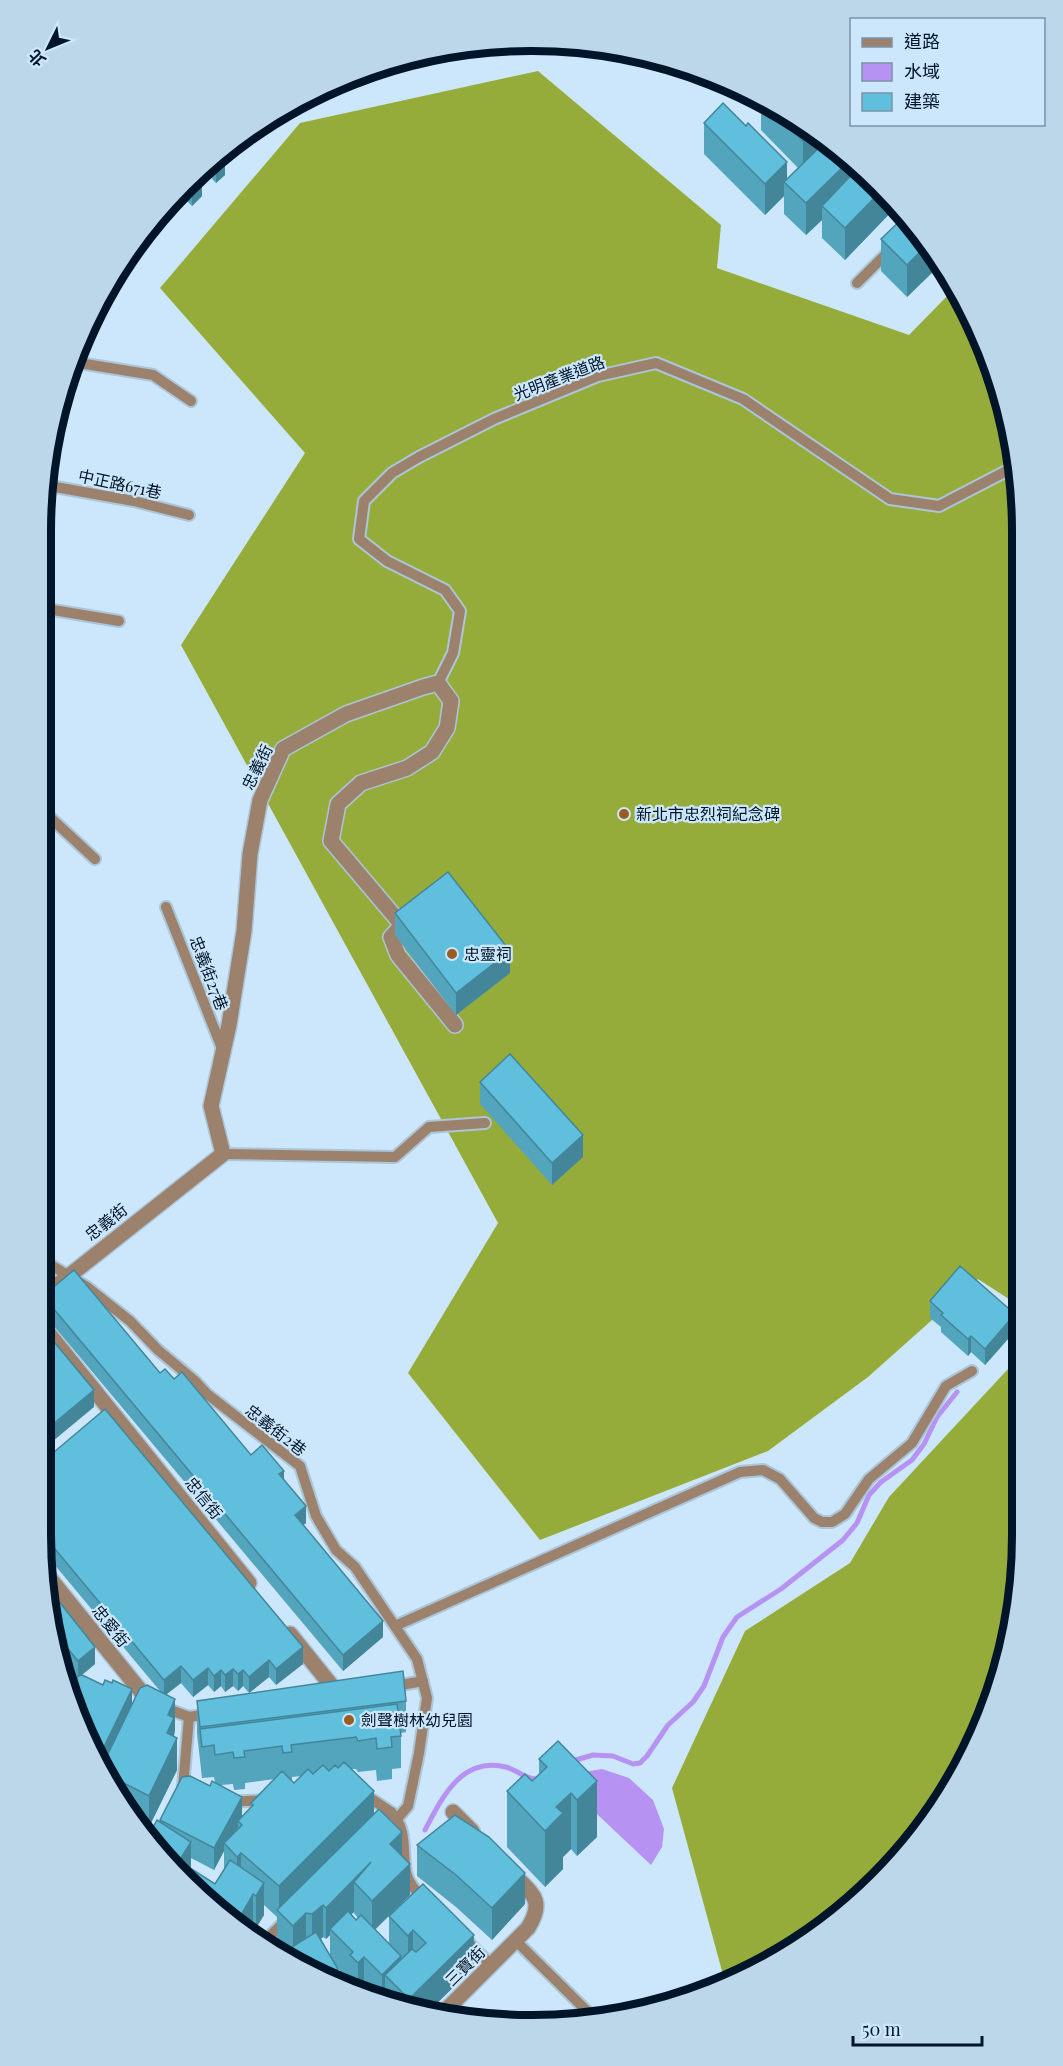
<svg xmlns="http://www.w3.org/2000/svg" width="1063" height="2066" font-family="'Playfair Display','Noto Sans TC',serif">
	<rect width="100%" height="100%" fill="#cce7fb"/>
	<g fill="#96ac3a">
		<path d="M538,71L721,225L717,268L909,335L954,289L985,343L1018,467L1021,1307L978,1279L868,1377L768,1451L540,1540L408,1373L498,1223L181,645L305,453L160,288L300,123Z"/>
		<path d="M1021,1355V1566L1006,1661L972,1751L879,1881L748,1975L725,1982L672,1788L745,1631L850,1563L889,1497Z"/>
	</g>
	<path fill="#b693f3" d="M602,1769L629,1778L653,1800L664,1829L662,1847L651,1865L563,1782L578,1773Z"/>
	<g fill="none" stroke-linecap="round" stroke-linejoin="round">
		<g stroke="#b693f3" stroke-width="5">
			<path d="M569,1762L593,1755L613,1756L633,1764L640,1763L647,1756L668,1725L693,1702L704,1686L723,1637L737,1617L781,1589L843,1540L857,1523L869,1495L881,1482L912,1460L924,1444L937,1417L957,1392"/>
			<path d="M425,1830C442,1798 461,1756 506,1767C518,1770 527,1781 541,1779"/>
		</g>
		<g stroke="#abc5d9" stroke-width="14">
			<g id="service">
				<path d="M582,50L589,46"/>
				<path d="M857,283L890,250"/>
				<path d="M73,362L153,375L191,401"/>
				<path d="M44,485L134,501L189,515"/>
				<path d="M41,608L119,621"/>
				<path d="M438,683L453,653L460,611L445,590L387,561L359,539L364,501L392,473L419,457L494,419L598,376L656,363L743,399L890,499L939,506L1018,465"/>
				<path d="M41,809L95,859"/>
				<path d="M166,907L223,1051"/>
				<path d="M223,1154L395,1157L429,1127L485,1123"/>
				<path d="M41,1259L87,1287L130,1321L158,1350L194,1380L207,1394L300,1466L316,1516L336,1550L355,1567L417,1659L427,1698L419,1753L408,1806L397,1819"/>
				<path d="M395,1626L740,1472L763,1470L780,1479L814,1518L822,1522H832L845,1514L869,1479L912,1443L946,1386L972,1371"/>
				<path d="M390,1687L423,1681"/>
				<path d="M163,1707L189,1717L209,1714"/>
				<path d="M183,1787L189,1717"/>
				<path d="M364,1794L391,1812"/>
				<path d="M229,1802L267,1800"/>
				<path d="M377,1826L391,1812C408,1829 402,1851 406,1872C408,1883 416,1891 424,1899"/>
				<path d="M466,1940L491,1965"/>
				<path d="M515,1940L597,2021"/>
				<path d="M263,1943L287,1919"/>
			</g>
		</g>
		<g stroke="#abc5d9" stroke-width="18">
			<g id="minor">
				<path d="M41,1298L223,1154L211,1106L229,1025L244,931L250,854L260,800L283,749L346,714L423,687L438,683L451,701L447,728L432,752L407,768L361,783L338,804L331,841L402,925L391,937L398,955L455,1025"/>
				<path d="M41,1324L249,1583"/>
				<path d="M47,1575L143,1694L146,1700"/>
				<path d="M290,1634L339,1695"/>
				<path d="M453,1812L472,1831"/>
				<path d="M440,2016L528,1928C546,1899 531,1893 511,1872"/>
			</g>
		</g>
		<use href="#service" stroke="#9c826d" stroke-width="10"/>
		<use href="#minor" stroke="#9c826d" stroke-width="15"/>
	</g>
	<g fill="#53a4bd" fill-rule="evenodd">
		<path d="M761,99L831,142L896,207L845,260L822,238V220L806,235L784,214V196L765,215L704,154V123L787,179L798,168L761,130Z"/>
		<path d="M221,153L225,175L216,183L202,168L208,163Z"/>
		<path d="M197,174L202,196L192,206L179,193Z"/>
		<path d="M921,233L939,264L938,267L907,297L881,271V239Z"/>
		<path d="M395,913L510,973L456,1015L395,935Z"/>
		<path d="M480,1082L583,1157L552,1185L480,1104Z"/>
		<path d="M43,1296L160,1373L174,1379L251,1455L284,1479L306,1523L303,1525L383,1637L343,1671L43,1313Z"/>
		<path d="M930,1301L1015,1331L985,1365L971,1352L968,1356L941,1332V1327L930,1318Z"/>
		<path d="M41,1463L303,1664L276,1685L269,1677L249,1693L243,1686L238,1691L233,1686L225,1692L221,1686L214,1692L208,1685L193,1697L181,1683L167,1694L175,1730L174,1737L177,1770L149,1827L135,1820L68,1696L77,1677L69,1667L63,1672L50,1590L95,1664L82,1675L132,1703L160,1691L43,1551L40,1534Z"/>
		<path d="M197,1701H406V1732L401,1733V1768L392,1769V1779L377,1781L376,1770L358,1772L356,1769H352L374,1814L402,1856L410,1895L375,1930L389,1944V1916L474,1967L427,2013L350,1984V1981L338,1969V1979L286,1950L277,1941V1917L264,1905V1915L256,1928L208,1903L148,1839V1836L160,1822V1820L215,1782L214,1777L202,1778L197,1733ZM301,1776L294,1783L292,1781V1777ZM275,1779L251,1803V1808L242,1816L221,1785L233,1784L234,1790L245,1789V1783ZM224,1851V1869L215,1884L191,1869V1858L214,1870ZM354,1912V1913L358,1918L356,1920L351,1914ZM330,1935V1955L321,1939L323,1937L326,1939Z"/>
		<path d="M558,1741L597,1837L577,1856L571,1849L563,1857V1869L545,1887L507,1847V1791L532,1781L539,1774V1759Z"/>
		<path d="M417,1845L525,1904L492,1940L456,1907L417,1876Z"/>
	</g>
	<g fill="#43869a">
		<path d="M813,131L831,142L803,173V141Z"/>
		<path d="M225,158V175L216,183V167Z"/>
		<path d="M849,161L865,177L822,206V220L806,235V203Z"/>
		<path d="M787,162V184L784,182V196L765,215V184Z"/>
		<path d="M202,179V196L192,206V189Z"/>
		<path d="M880,192L896,207L845,260V228Z"/>
		<path d="M928,244L939,264L938,267L907,297V265Z"/>
		<path d="M510,951V973L456,1015V993Z"/>
		<path d="M583,1135V1157L552,1185V1163Z"/>
		<path d="M1015,1314V1331L985,1365V1349Z"/>
		<path d="M971,1336V1352L968,1356V1339Z"/>
		<path d="M94,1390V1407L41,1451V1434Z"/>
		<path d="M284,1471V1487L279,1474Z"/>
		<path d="M306,1506V1523L295,1532V1515Z"/>
		<path d="M383,1621V1637L343,1671V1655Z"/>
		<path d="M95,1647V1664L78,1678V1661Z"/>
		<path d="M303,1647V1664L276,1685V1669Z"/>
		<path d="M69,1650V1667L63,1672L61,1657Z"/>
		<path d="M269,1660V1677L249,1693V1677Z"/>
		<path d="M181,1666V1683L164,1696V1680Z"/>
		<path d="M208,1668V1685L193,1697V1680Z"/>
		<path d="M233,1669V1686L225,1692V1675Z"/>
		<path d="M221,1670V1686L214,1692V1676Z"/>
		<path d="M243,1670V1686L238,1691V1674Z"/>
		<path d="M132,1689V1720L108,1771L100,1755Z"/>
		<path d="M175,1699V1730L174,1734V1745L177,1738V1770L149,1827V1796L167,1733L168,1715Z"/>
		<path d="M597,1781V1837L577,1856V1800Z"/>
		<path d="M374,1791V1823L279,1911V1886Z"/>
		<path d="M571,1793V1849L563,1857V1869L545,1887V1831L556,1807Z"/>
		<path d="M242,1797V1819L238,1821V1827L227,1846L224,1843V1851L214,1870V1848Z"/>
		<path d="M402,1832V1864L390,1844Z"/>
		<path d="M191,1842V1874L179,1861Z"/>
		<path d="M241,1853V1884L237,1888V1857Z"/>
		<path d="M371,1862L354,1882V1912L333,1932L330,1929V1935L326,1939V1908Z"/>
		<path d="M410,1864V1895L372,1932V1901Z"/>
		<path d="M525,1873V1904L492,1940V1908Z"/>
		<path d="M264,1883V1915L256,1928V1896Z"/>
		<path d="M253,1894V1926L249,1933L236,1924Z"/>
		<path d="M323,1905V1937L312,1946V1914Z"/>
		<path d="M306,1913V1945L293,1957V1926Z"/>
		<path d="M413,1930V1962L408,1967V1936Z"/>
		<path d="M474,1935V1967L427,2013L409,2006V1999Z"/>
		<path d="M401,1956V1987L385,1975V1997L382,1996V1975Z"/>
		<path d="M364,1957V1989L358,1987V1963Z"/>
		<path d="M338,1969V1979L327,1975Z"/>
	</g>
	<g fill="#60bfdc" stroke="#43869a" stroke-width="1.5">
		<path d="M761,99L813,131L803,141Z"/>
		<path d="M723,103L746,126L748,123L787,162L765,184L704,123Z"/>
		<path d="M827,140L831,142L849,161L806,203L784,182Z"/>
		<path d="M221,153L225,158L216,167L210,161Z"/>
		<path d="M857,169L880,192L845,228L822,206Z"/>
		<path d="M197,174L202,179L192,189L187,184Z"/>
		<path d="M905,216L921,233L928,244L907,265L881,239Z"/>
		<path d="M448,872L510,951L456,993L395,913Z"/>
		<path d="M510,1054L583,1135L552,1163L480,1082Z"/>
		<path d="M960,1266L1015,1314L985,1349L971,1336L968,1339L941,1315L943,1313L930,1301Z"/>
		<path d="M74,1270L160,1373L165,1369L174,1379L182,1372L251,1455L262,1445L284,1471L279,1474L306,1506L295,1515L383,1621L343,1655L43,1296Z"/>
		<path d="M41,1326L94,1390L41,1434Z"/>
		<path d="M105,1409L303,1647L276,1669L269,1660L249,1677L243,1670L238,1674L233,1669L225,1675L221,1670L214,1676L208,1668L193,1680L181,1666L164,1680L40,1531L41,1463Z"/>
		<path d="M50,1590L95,1647L78,1661L69,1650L61,1657Z"/>
		<path d="M403,1671L406,1701L200,1727L197,1701Z"/>
		<path d="M82,1675L103,1685L105,1680L112,1683L113,1680L132,1689L100,1755L68,1696L78,1676Z"/>
		<path d="M147,1685L175,1699L168,1715L174,1718L167,1733L177,1738L149,1796L112,1777L104,1762L140,1688Z"/>
		<path d="M397,1704L401,1736L391,1737L392,1747L377,1749L376,1738L358,1741L356,1737L291,1745L292,1752L283,1753L282,1746L244,1751L245,1757L234,1758L233,1752L215,1755L214,1745L202,1747L200,1729Z"/>
		<path d="M558,1741L597,1781L577,1800L571,1793L556,1807L563,1813L545,1831L507,1791L525,1774L532,1781L547,1767L539,1759Z"/>
		<path d="M344,1762L374,1791L279,1886L241,1853L237,1857L224,1843L242,1825L238,1821L253,1805L251,1803L282,1771L294,1783L308,1769L313,1774L323,1765L329,1771L335,1765L338,1768Z"/>
		<path d="M190,1776L210,1786L212,1781L242,1797L214,1848L160,1820L182,1777Z"/>
		<path d="M379,1809L402,1832L390,1844L410,1864L372,1901L354,1882L371,1862L326,1908L323,1905L312,1914L306,1913L293,1926L277,1910Z"/>
		<path d="M455,1815L489,1837L525,1873L492,1908L456,1875L417,1845Z"/>
		<path d="M157,1820L191,1842L179,1861L215,1884L230,1860L264,1883L256,1896L253,1894L236,1924L208,1903L149,1841L150,1838L148,1836Z"/>
		<path d="M423,1884L474,1935L409,1999L385,1975L412,1949L416,1952L426,1943L413,1930L408,1936L389,1916Z"/>
		<path d="M348,1911L356,1920L361,1915L401,1956L382,1975L364,1957L358,1963L350,1955L353,1952L330,1929Z"/>
		<path d="M316,1932L338,1969L327,1975L286,1960L279,1955Z"/>
		<path d="M456,2005L467,2017L442,2016Z"/>
	</g>
	<g fill="#9a5c22" stroke="#cce7fb" stroke-width="2">
		<circle cx="624" cy="814" r="6"/>
		<circle cx="452" cy="954" r="6"/>
		<circle cx="349" cy="1720" r="6"/>
	</g>
	<g text-anchor="middle" stroke-width="4.5" stroke-linejoin="round" paint-order="stroke">
		<g font-size="16" fill="#001527" stroke="#cce7fb">
			<text transform="translate(559 378) rotate(-21)" y="6">光明產業道路</text>
			<text transform="translate(120 484) rotate(12)" y="6">中正路671巷</text>
			<text transform="translate(257 767) rotate(-64)" y="6">忠義街</text>
			<text transform="translate(209 973) rotate(69)" y="6">忠義街27巷</text>
			<text transform="translate(106 1222) rotate(-38)" y="6">忠義街</text>
			<text transform="translate(276 1430) rotate(38)" y="6">忠義街2巷</text>
			<text transform="translate(204 1498) rotate(51)" y="6">忠信街</text>
			<text transform="translate(111 1626) rotate(51)" y="6">忠愛街</text>
			<text transform="translate(465 1966) rotate(-45)" y="6">三寶街</text>
		</g>
		<g font-size="16" fill="#001527" stroke="#cce7fb" text-anchor="start">
			<text x="636" y="820">新北市忠烈祠紀念碑</text>
			<text x="464" y="960">忠靈祠</text>
			<text x="361" y="1726">劍聲樹林幼兒園</text>
		</g>
	</g>
	<path d="M0 0H1063V2066H0ZM531 51H532A480 480 0 0 1 1012 531V1535A480 480 0 0 1 532 2015H531A480 480 0 0 1 51 1535V531A480 480 0 0 1 531 51Z" fill="#bcd6ea" fill-rule="evenodd"/>
	<path fill="none" stroke="#001527" stroke-width="8" d="M531 51H532A480 480 0 0 1 1012 531V1535A480 480 0 0 1 532 2015H531A480 480 0 0 1 51 1535V531A480 480 0 0 1 531 51Z"/>
	<rect x="850" y="18" width="195" height="108" fill="#cce7fb" stroke="#7a93a6" stroke-width="1.5"/>
	<rect x="862" y="38" width="30" height="9" fill="#9c826d" stroke="#7a93a6" stroke-width="1.5"/>
	<text x="904" y="48" font-size="18" fill="#001527">道路</text>
	<rect x="862" y="63" width="30" height="18" fill="#b693f3" stroke="#7a93a6" stroke-width="1.5"/>
	<text x="904" y="78" font-size="18" fill="#001527">水域</text>
	<rect x="862" y="93" width="30" height="18" fill="#60bfdc" stroke="#7a93a6" stroke-width="1.5"/>
	<text x="904" y="108" font-size="18" fill="#001527">建築</text>
	<g transform="translate(48 48) rotate(227)" stroke="#cce7fb" stroke-width="4.5" paint-order="stroke">
	<path d="M0-4.5L10 22L0 15L-10 22Z" fill="#001527"/>
	<text y="-9" font-size="16" font-weight="bold" text-anchor="middle" fill="#001527">北</text>
	</g>
	<path d="M853 2036v9h129v-9" fill="none" stroke="#001527" stroke-width="3"/>
	<text x="862" y="2036" font-size="18" fill="#001527" stroke="#cce7fb" stroke-width="4.5" paint-order="stroke">50 m</text>
</svg>
